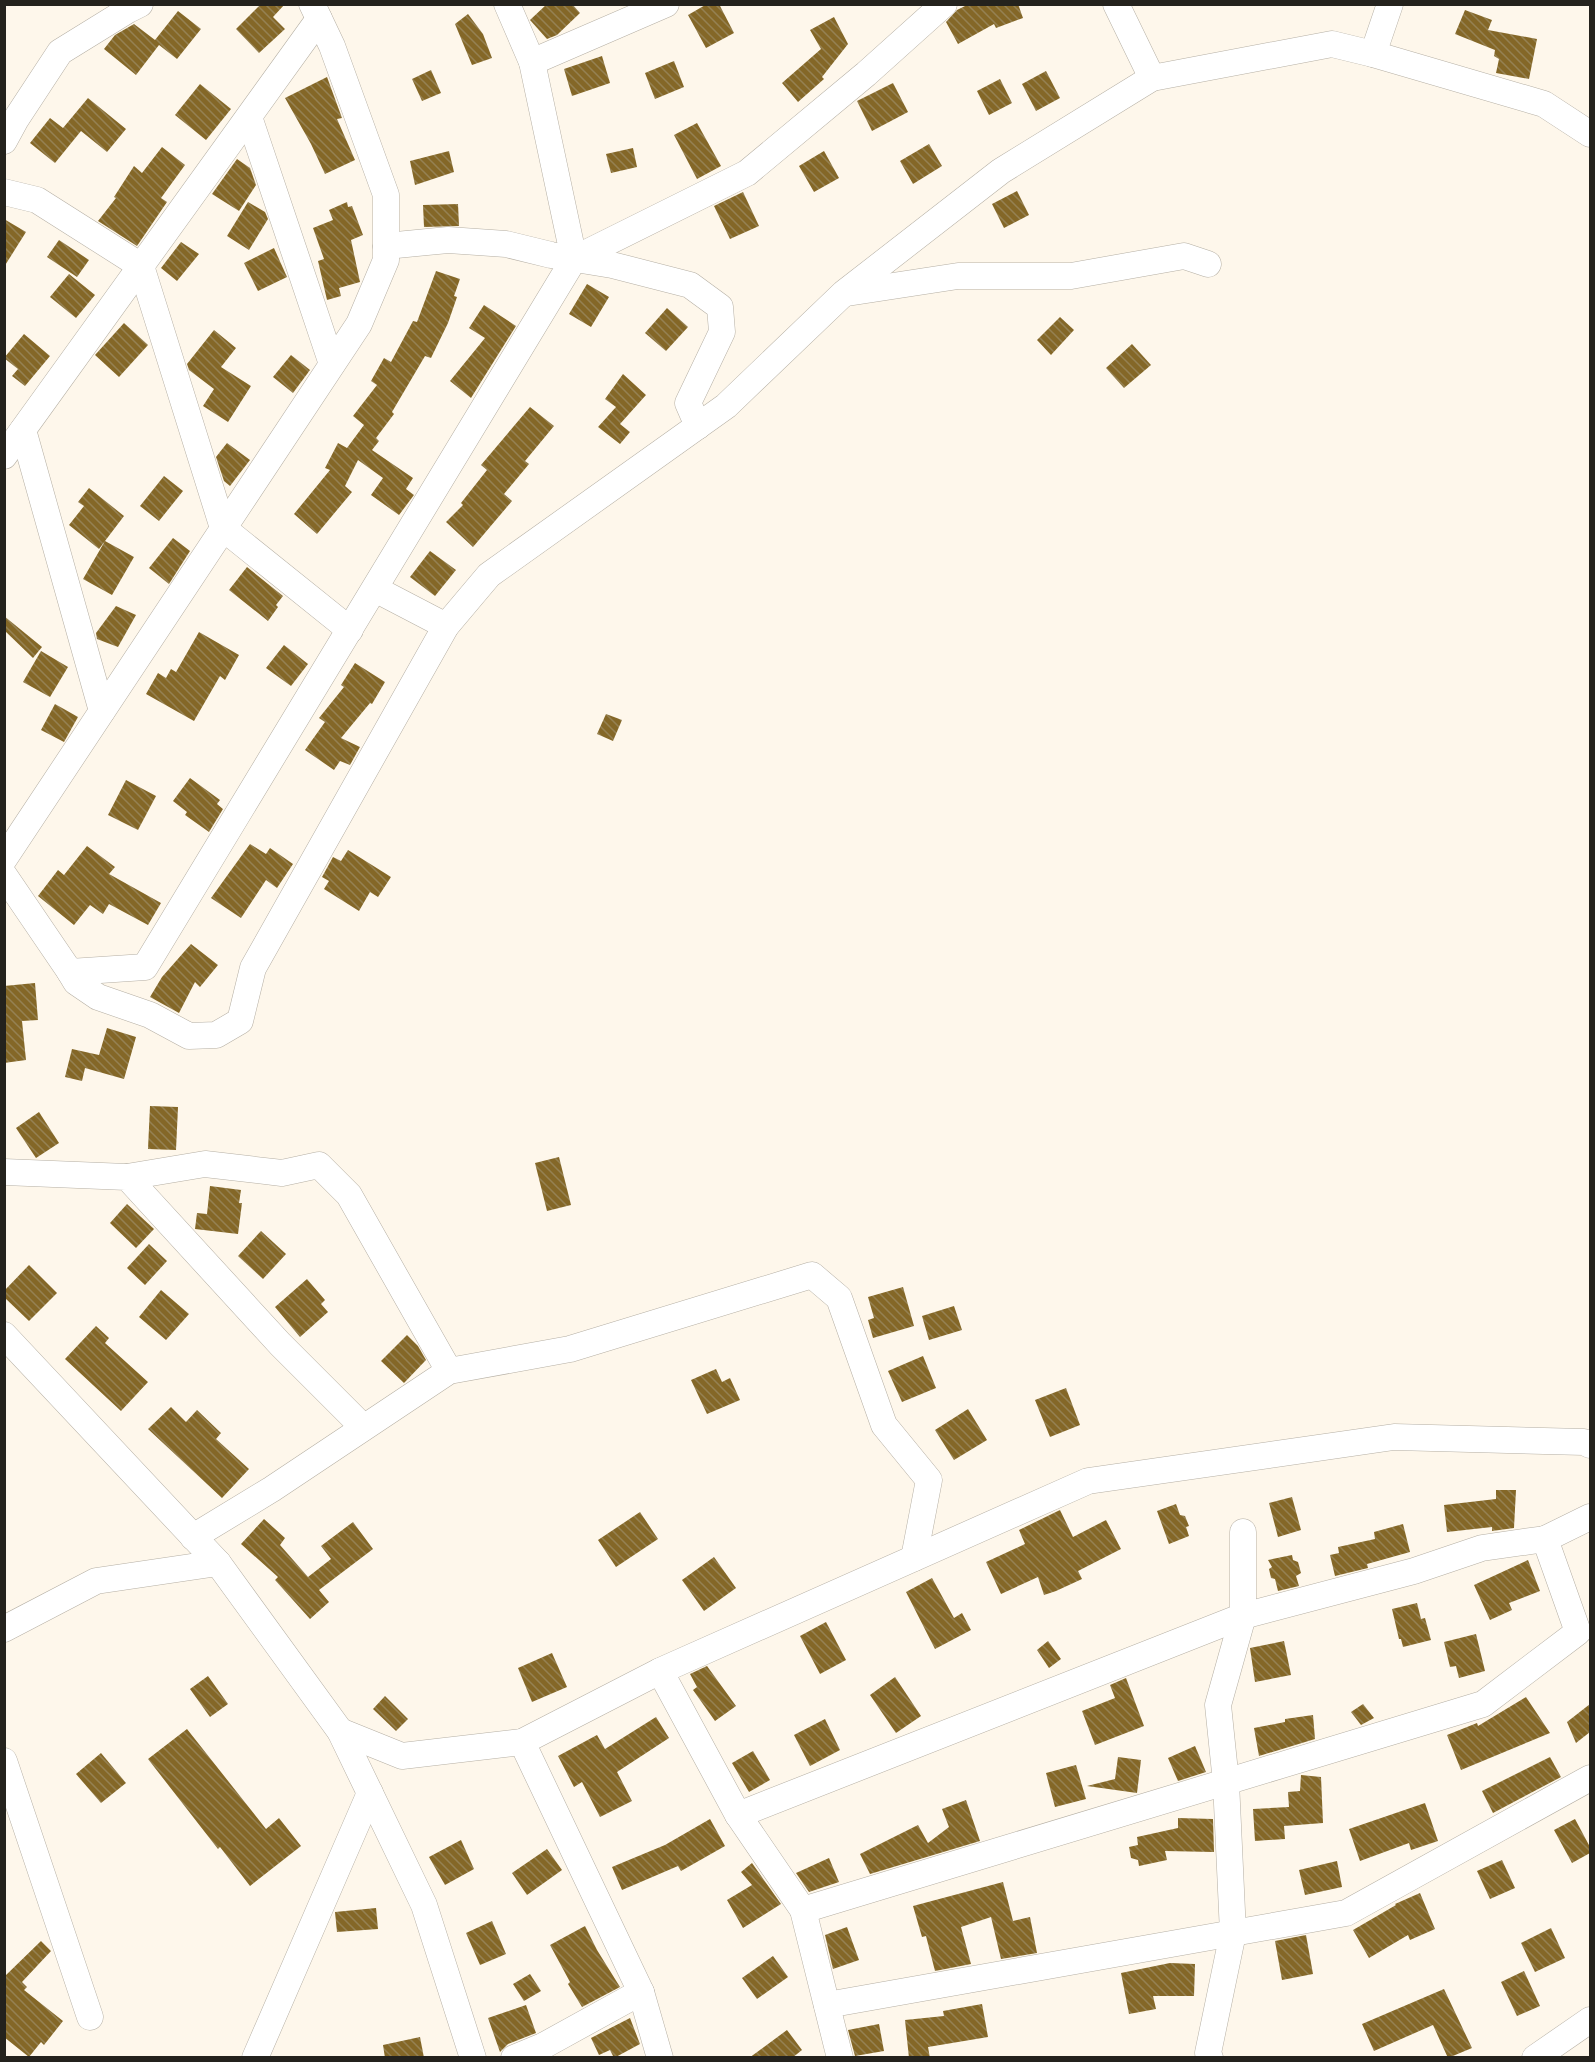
<svg xmlns="http://www.w3.org/2000/svg" width="1595" height="2062" font-family="'DejaVu Sans',sans-serif">
	<defs>
		<pattern id="building-back-hatch" width="6" height="6" patternUnits="userSpaceOnUse" patternTransform="scale(1.5)"><rect width="6" height="6" fill="#846727"/><path d="M-1 5l2 2M0 0l6 6M5-1l2 2" fill="none" stroke="#958153"/></pattern>
	</defs>
	<rect width="100%" height="100%" fill="#fef7eb"/>
	<g fill="url(#building-back-hatch)">
		<path d="M261,4H285L273,17L285,29L259,53L236,29Z"/>
		<path d="M547,4H572L580,13L557,35L547,39L530,20Z"/>
		<path d="M707,4H719L734,33L706,48L688,15Z"/>
		<path d="M969,4H1018L1023,18L996,28L994,24L958,44L946,22L957,10Z"/>
		<path d="M1465,10L1492,20L1488,30L1537,39L1529,79L1496,73L1499,59L1494,56L1495,50L1455,34Z"/>
		<path d="M178,11L201,29L177,59L159,45L136,75L104,49L115,35L134,24L155,40Z"/>
		<path d="M468,14L483,34L492,58L472,65L455,24Z"/>
		<path d="M834,17L848,44L822,77L824,79L798,102L782,83L821,49L810,30Z"/>
		<path d="M602,56L610,83L572,96L564,69Z"/>
		<path d="M674,61L684,87L655,99L645,73Z"/>
		<path d="M431,70L441,93L422,101L412,79Z"/>
		<path d="M1046,71L1060,98L1036,111L1022,84Z"/>
		<path d="M327,77L342,118L337,119L355,160L325,174L311,144L285,98Z"/>
		<path d="M1000,79L1012,103L989,115L977,91Z"/>
		<path d="M893,83L908,112L872,131L857,101Z"/>
		<path d="M200,84L231,109L206,140L175,115Z"/>
		<path d="M88,98L126,129L107,152L81,131L55,163L30,143L50,118L63,128Z"/>
		<path d="M697,123L721,166L697,179L674,135Z"/>
		<path d="M929,144L942,166L913,184L900,161Z"/>
		<path d="M162,147L185,165L161,198L167,202L137,246L98,221L116,198L114,197L134,166L142,173Z"/>
		<path d="M633,148L637,167L611,173L606,154Z"/>
		<path d="M449,151L454,172L415,185L410,161Z"/>
		<path d="M824,151L839,178L814,192L799,166Z"/>
		<path d="M237,159L250,168L256,185L239,211L212,194Z"/>
		<path d="M1017,191L1029,215L1004,228L992,204Z"/>
		<path d="M743,192L759,226L730,239L714,206Z"/>
		<path d="M248,202L265,212L268,219L249,250L227,236Z"/>
		<path d="M347,202L348,207L352,206L363,235L351,240L360,282L339,288L341,296L327,300L318,261L324,259L313,228L333,220L329,210Z"/>
		<path d="M458,204L459,226L424,227L423,205Z"/>
		<path d="M4,219L26,232L4,267Z"/>
		<path d="M59,240L89,260L77,277L47,257Z"/>
		<path d="M181,242L199,254L177,281L161,268Z"/>
		<path d="M274,248L287,277L258,291L244,263Z"/>
		<path d="M436,271L460,279L454,296L457,297L448,323L431,358L425,356L392,412L394,414L376,438L379,441L372,450L413,478L406,489L414,495L399,515L371,495L383,478L358,460L345,486L352,492L317,534L294,514L330,470L325,468L338,443L347,448L364,425L353,416L377,385L371,381L384,358L391,362L413,321L417,322Z"/>
		<path d="M69,274L95,295L76,318L50,297Z"/>
		<path d="M587,284L609,297L591,327L569,314Z"/>
		<path d="M484,305L516,326L471,398L450,381L485,338L469,328Z"/>
		<path d="M667,308L688,327L666,351L645,333Z"/>
		<path d="M1060,317L1074,330L1051,355L1037,340Z"/>
		<path d="M124,323L148,345L119,377L95,355Z"/>
		<path d="M214,330L236,348L221,367L251,386L228,422L203,406L214,389L189,370L187,364Z"/>
		<path d="M24,334L50,356L25,386L12,376L18,369L4,358Z"/>
		<path d="M1132,344L1151,365L1124,388L1106,368Z"/>
		<path d="M291,355L310,370L293,393L273,377Z"/>
		<path d="M623,374L646,395L620,424L630,432L620,444L598,427L616,407L605,399Z"/>
		<path d="M530,407L554,426L525,461L529,464L504,494L512,501L473,547L446,522L463,505L461,503L487,470L481,465Z"/>
		<path d="M227,443L250,460L230,486L224,481L216,457Z"/>
		<path d="M164,476L183,491L159,521L140,506Z"/>
		<path d="M89,488L124,516L105,541L134,557L112,595L83,579L105,541L99,549L69,525L84,506L78,502Z"/>
		<path d="M173,538L190,551L169,584L149,568Z"/>
		<path d="M430,551L456,570L435,596L410,577Z"/>
		<path d="M247,567L283,596L276,605L278,607L268,621L229,590Z"/>
		<path d="M116,606L136,615L118,647L97,639L96,633Z"/>
		<path d="M4,616L42,647L33,658L4,630Z"/>
		<path d="M199,632L239,655L225,680L220,676L194,721L146,694L158,673L166,678L171,669L176,672Z"/>
		<path d="M284,645L308,664L291,686L266,668Z"/>
		<path d="M41,651L68,667L50,697L23,682Z"/>
		<path d="M355,663L385,682L372,704L370,703L341,738L360,747L350,765L340,761L334,770L305,750L325,722L319,718L344,687L341,685Z"/>
		<path d="M55,704L78,717L64,742L41,730Z"/>
		<path d="M606,714L622,720L613,741L597,734Z"/>
		<path d="M190,778L220,800L217,804L223,809L209,832L185,815L187,812L173,801Z"/>
		<path d="M126,780L156,796L138,830L108,815Z"/>
		<path d="M250,844L266,854L270,848L293,864L277,888L266,880L241,918L211,898Z"/>
		<path d="M87,846L115,867L109,874L161,903L148,925L109,904L103,914L90,905L74,925L38,896L58,870L64,875Z"/>
		<path d="M348,850L391,877L378,897L370,892L359,911L324,889L329,881L322,877L333,857L341,861Z"/>
		<path d="M191,944L218,965L200,987L195,982L179,1013L150,997L162,977Z"/>
		<path d="M35,983L38,1020L22,1021L26,1060L4,1063V986Z"/>
		<path d="M107,1028L136,1037L124,1079L85,1068L82,1081L65,1077L72,1049L99,1055Z"/>
		<path d="M150,1106L178,1107L176,1150L148,1149Z"/>
		<path d="M39,1112L59,1143L36,1158L16,1128Z"/>
		<path d="M559,1157L571,1205L547,1211L535,1163Z"/>
		<path d="M210,1186L241,1190L239,1203H242L238,1234L195,1229L197,1213L207,1214Z"/>
		<path d="M127,1204L154,1229L136,1248L110,1223Z"/>
		<path d="M261,1231L286,1254L263,1279L238,1256Z"/>
		<path d="M149,1244L167,1261L145,1285L127,1268Z"/>
		<path d="M29,1265L57,1293L29,1321L4,1297V1291Z"/>
		<path d="M307,1279L325,1300L321,1304L328,1312L300,1337L275,1307Z"/>
		<path d="M903,1287L914,1326L873,1338L868,1320L874,1318L868,1297Z"/>
		<path d="M161,1290L189,1314L166,1340L139,1317Z"/>
		<path d="M954,1306L962,1330L929,1340L922,1316Z"/>
		<path d="M96,1326L109,1338L105,1343L148,1382L121,1411L65,1359Z"/>
		<path d="M407,1335L418,1346L426,1360L404,1383L381,1361Z"/>
		<path d="M923,1356L936,1388L902,1402L888,1371Z"/>
		<path d="M716,1369L722,1382L730,1378L740,1400L707,1414L691,1380Z"/>
		<path d="M1066,1388L1080,1425L1050,1437L1035,1400Z"/>
		<path d="M171,1407L186,1422L197,1410L221,1433L216,1439L249,1469L222,1498L148,1429Z"/>
		<path d="M968,1409L987,1440L954,1460L935,1430Z"/>
		<path d="M1496,1490H1516L1514,1528L1492,1531V1527L1447,1532L1444,1505L1496,1499Z"/>
		<path d="M1292,1497L1301,1530L1278,1537L1269,1503Z"/>
		<path d="M1176,1504L1180,1515L1185,1516L1189,1526L1186,1527L1189,1536L1169,1544L1157,1511Z"/>
		<path d="M1060,1510L1073,1537L1106,1520L1121,1549L1078,1571L1082,1579L1056,1591L1044,1595L1038,1577L1001,1594L986,1562L1025,1544L1019,1530Z"/>
		<path d="M640,1512L658,1539L616,1567L598,1540Z"/>
		<path d="M264,1519L285,1538L280,1545L308,1577L331,1559L321,1546L353,1522L373,1549L319,1590L329,1602L310,1619L275,1580L278,1577L241,1544Z"/>
		<path d="M1403,1524L1410,1552L1367,1564L1368,1568L1335,1576L1330,1555L1339,1553L1338,1547L1375,1539L1374,1532Z"/>
		<path d="M1292,1555L1293,1560L1298,1562L1301,1573L1296,1576L1299,1586L1278,1591L1275,1579L1271,1578L1269,1569L1272,1567L1268,1560Z"/>
		<path d="M714,1557L736,1588L704,1611L682,1580Z"/>
		<path d="M1528,1560L1540,1591L1509,1603L1512,1610L1490,1620L1474,1585Z"/>
		<path d="M932,1578L954,1618L962,1613L971,1630L935,1649L906,1592Z"/>
		<path d="M1417,1603L1421,1619L1425,1618L1431,1640L1403,1647L1401,1639H1399L1392,1609Z"/>
		<path d="M826,1622L846,1660L820,1674L800,1636Z"/>
		<path d="M1476,1634L1485,1671L1459,1678L1456,1666L1450,1667L1444,1642Z"/>
		<path d="M1048,1641L1061,1659L1049,1668L1037,1650Z"/>
		<path d="M1284,1641L1291,1675L1255,1682L1250,1648Z"/>
		<path d="M552,1653L567,1687L532,1702L518,1668Z"/>
		<path d="M707,1666L736,1706L715,1721L693,1690L697,1687L690,1674Z"/>
		<path d="M208,1676L228,1704L210,1717L190,1689Z"/>
		<path d="M895,1677L921,1716L896,1733L870,1695Z"/>
		<path d="M1126,1678L1144,1726L1095,1745L1082,1711L1115,1698L1110,1685Z"/>
		<path d="M385,1696L408,1719L396,1731L373,1709Z"/>
		<path d="M1526,1697L1550,1733L1461,1770L1447,1735L1477,1723L1478,1726Z"/>
		<path d="M1363,1704L1374,1718L1361,1725L1351,1712Z"/>
		<path d="M1590,1704V1732L1576,1743L1567,1722Z"/>
		<path d="M1313,1715L1315,1739L1259,1756L1254,1728L1285,1722V1719Z"/>
		<path d="M656,1717L669,1738L617,1772L632,1801L600,1817L582,1782L574,1787L558,1756L597,1735L605,1749Z"/>
		<path d="M825,1719L840,1750L810,1766L794,1735Z"/>
		<path d="M187,1729L266,1829L279,1818L301,1846L250,1886L220,1847L218,1849L148,1759Z"/>
		<path d="M1195,1746L1206,1772L1178,1781L1168,1758Z"/>
		<path d="M753,1751L770,1780L749,1792L732,1763Z"/>
		<path d="M101,1753L126,1783L101,1803L76,1774Z"/>
		<path d="M1118,1757L1141,1760L1137,1793L1087,1786L1115,1779Z"/>
		<path d="M1550,1757L1561,1777L1493,1813L1482,1791Z"/>
		<path d="M1076,1765L1086,1799L1055,1807L1046,1773Z"/>
		<path d="M1301,1775L1321,1777L1323,1823L1284,1826L1285,1839L1255,1841L1253,1809L1289,1807L1288,1792L1300,1791Z"/>
		<path d="M966,1800L980,1841L870,1874L860,1854L918,1825L928,1843L949,1827L942,1809Z"/>
		<path d="M1425,1803L1438,1841L1411,1850L1409,1843L1360,1861L1349,1829Z"/>
		<path d="M1178,1818L1213,1819L1214,1852L1165,1851L1167,1860L1139,1866L1138,1860L1131,1858L1129,1847L1138,1845L1137,1837L1178,1828Z"/>
		<path d="M710,1819L725,1846L681,1871L678,1866L622,1890L612,1867L665,1845Z"/>
		<path d="M1575,1819L1590,1847V1853L1572,1863L1554,1830Z"/>
		<path d="M461,1840L474,1869L445,1885L429,1857Z"/>
		<path d="M547,1849L562,1870L527,1895L512,1873Z"/>
		<path d="M829,1858L839,1882L809,1892L796,1873Z"/>
		<path d="M1502,1860L1515,1888L1490,1899L1477,1871Z"/>
		<path d="M1337,1861L1342,1887L1305,1895L1299,1870Z"/>
		<path d="M752,1863L781,1904L743,1928L727,1900L752,1885L741,1872Z"/>
		<path d="M1003,1882L1013,1921L1030,1917L1037,1953L1001,1959L991,1917L961,1927L971,1964L935,1971L926,1936L922,1937L913,1906Z"/>
		<path d="M1420,1893L1435,1929L1410,1940L1408,1935L1369,1958L1353,1930L1396,1905L1395,1904Z"/>
		<path d="M376,1908L378,1929L337,1932L335,1912Z"/>
		<path d="M492,1921L506,1954L480,1965L466,1933Z"/>
		<path d="M585,1926L597,1950L620,1987L582,2007L568,1984L570,1982L550,1945Z"/>
		<path d="M847,1927L859,1960L833,1969L825,1935Z"/>
		<path d="M1551,1928L1565,1958L1535,1972L1521,1943Z"/>
		<path d="M1306,1935L1313,1974L1282,1980L1275,1941Z"/>
		<path d="M41,1941L51,1951L22,1982L27,1987L24,1990L63,2021L44,2045L41,2042L29,2057L4,2037V1977Z"/>
		<path d="M773,1956L788,1977L757,1999L742,1978Z"/>
		<path d="M1170,1963L1195,1964L1194,1996H1153L1156,2009L1129,2014L1121,1973Z"/>
		<path d="M1524,1971L1540,2006L1517,2016L1501,1982Z"/>
		<path d="M530,1974L541,1991L524,2001L513,1984Z"/>
		<path d="M1444,1989L1472,2048L1448,2058L1433,2025L1374,2051L1362,2024Z"/>
		<path d="M982,2004L988,2037L928,2047L930,2058H909L905,2020L944,2016L943,2011Z"/>
		<path d="M526,2005L536,2033L508,2044L500,2052L488,2018Z"/>
		<path d="M630,2018L640,2044L614,2058L610,2050L599,2055L591,2038Z"/>
		<path d="M879,2024L884,2051L855,2056L848,2030Z"/>
		<path d="M787,2030L802,2050L792,2058H749Z"/>
		<path d="M420,2037L424,2058H385L383,2045Z"/>
	</g>
	<g fill="none" stroke-linecap="round" stroke-linejoin="round">
		<g stroke="#b5afa4" stroke-width="27">
			<g id="minor">
				<path d="M507,4L532,62L574,259"/>
				<path d="M1116,4L1152,78"/>
				<path d="M1373,54L1390,4"/>
				<path d="M532,62L666,4"/>
				<path d="M249,117L332,364"/>
				<path d="M4,141L16,119L60,52L128,10L140,4"/>
				<path d="M4,192L37,200L141,266L223,528L350,630"/>
				<path d="M386,246L448,240L506,244L551,255L612,265L690,285L720,307L722,332L688,403L698,426"/>
				<path d="M847,293L958,276H1071L1184,256L1208,264"/>
				<path d="M23,430L102,711"/>
				<path d="M4,456L319,19"/>
				<path d="M375,589L446,626"/>
				<path d="M4,859L359,324L386,260V195L332,46L312,4"/>
				<path d="M4,875L70,972L145,967L574,259L747,173L866,74L944,4"/>
				<path d="M70,972L76,982L98,997L150,1015L189,1036L216,1035L240,1021L253,968L446,626L489,575L726,406L844,293L1001,171L1152,78L1332,44L1373,54L1544,104L1590,134"/>
				<path d="M4,1172L127,1177L280,1344L363,1427"/>
				<path d="M127,1177L205,1164L282,1173L319,1165L349,1195L449,1371"/>
				<path d="M4,1335L218,1563L340,1731L424,1905L473,2058"/>
				<path d="M193,1537L272,1489L449,1371L570,1349L812,1275L839,1298L884,1425L929,1480L914,1558"/>
				<path d="M1545,1539L1590,1517"/>
				<path d="M4,1629L96,1581L218,1563"/>
				<path d="M660,1671L738,1815L803,1910L840,2058"/>
				<path d="M340,1731L402,1756L522,1742L660,1671L1088,1481L1394,1437L1584,1442L1590,1445"/>
				<path d="M522,1742L641,1992L660,2058"/>
				<path d="M4,1761L90,2017"/>
				<path d="M738,1815L1243,1616L1414,1571L1482,1548L1545,1539L1578,1632L1483,1704L803,1910"/>
				<path d="M827,2005L1346,1913L1590,1778"/>
				<path d="M255,2058L370,1793"/>
				<path d="M514,2058L543,2046L641,1992"/>
				<path d="M1210,2058L1208,2053L1233,1933L1226,1782L1218,1705L1243,1616V1532"/>
				<path d="M1535,2058L1590,2020"/>
			</g>
		</g>
		<use href="#minor" stroke="#fff" stroke-width="26"/>
	</g>
	<rect width="1595" height="2062" fill="none" stroke="#24221d" stroke-width="12"/>
</svg>
